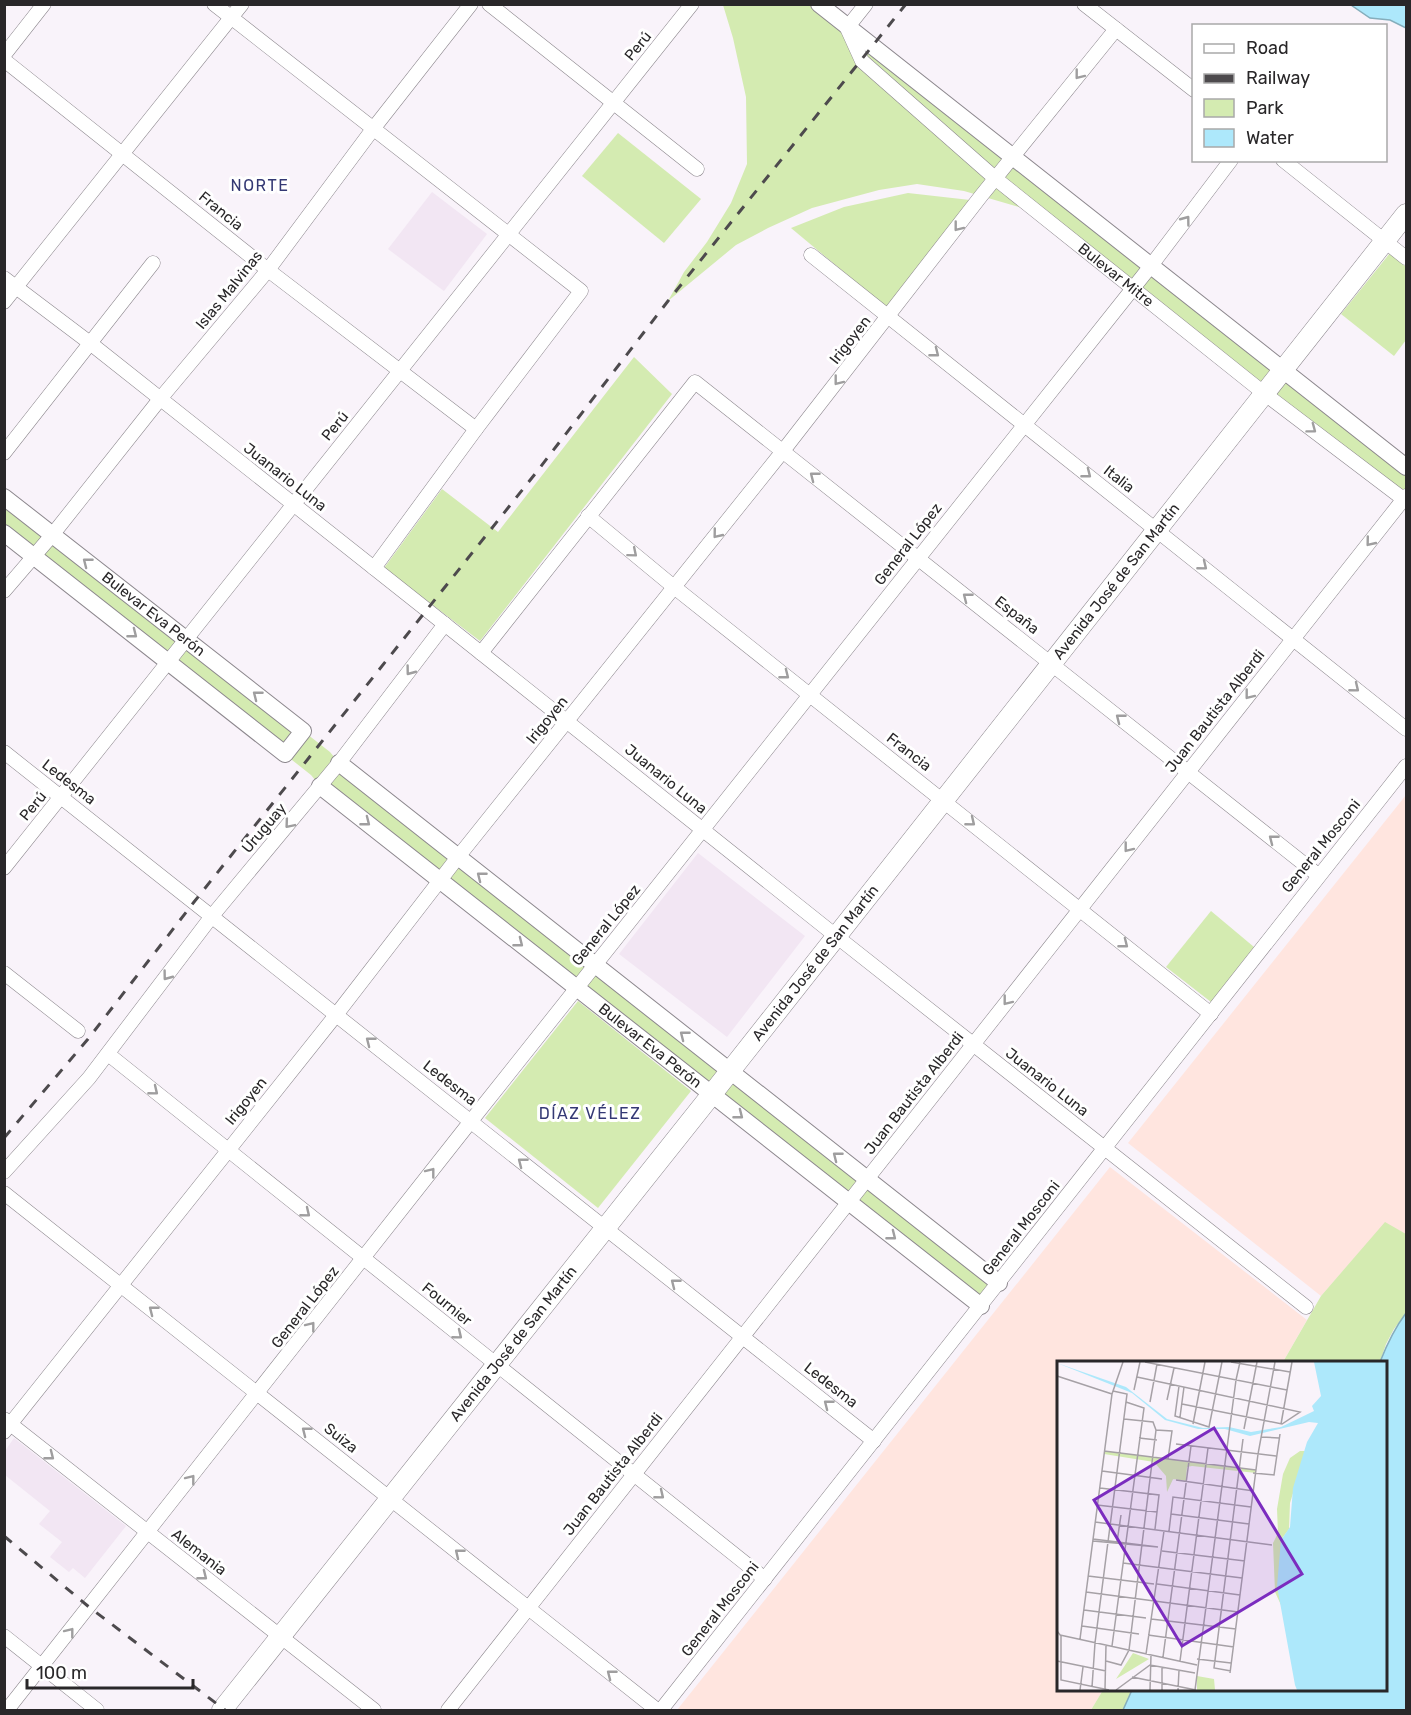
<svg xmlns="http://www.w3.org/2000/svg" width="1411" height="1715" font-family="Rubik,sans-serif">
	<rect width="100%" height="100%" fill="#f9f3fa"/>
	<g fill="#ffe5df">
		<path d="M1406,795V1234L1385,1223L1321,1296L1128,1143Z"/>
		<path d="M1110,1167L1307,1320L1283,1362H1058V1690H1103L1091,1710H677Z"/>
	</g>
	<g fill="#f2e6f3">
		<path d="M432,192L487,234L444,291L388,249Z"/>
		<path d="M698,853L805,936L727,1037L619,954Z"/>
		<path d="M14,1438L126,1526L85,1578L73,1568L69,1572L50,1557L62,1542L39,1524L50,1511L5,1475V1451Z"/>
	</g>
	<g fill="#d4ebb1">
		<path d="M723,5H819L1406,467V501L1051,223L1019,207L964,191L917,184L879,190L812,208L768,228L736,245L668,301L684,272L707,242L731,203L747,164L746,97L733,38Z"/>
		<path d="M618,133L701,199L664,243L582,176Z"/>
		<path d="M908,193L970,200L887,308L791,228L844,207Z"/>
		<path d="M1390,253L1406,267V340L1394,356L1341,314Z"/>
		<path d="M634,357L672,394L480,641L384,568L442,489L498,532Z"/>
		<path d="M4,497L330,752L339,763L999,1283L981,1306L320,786L311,775L5,533Z"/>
		<path d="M1211,911L1254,947L1211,1002L1166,967Z"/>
		<path d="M578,1001L691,1091L598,1208L485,1118Z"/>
		<path d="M1385,1222L1406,1234V1313L1394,1329L1386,1344L1380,1362H1283L1321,1296Z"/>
		<path d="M1103,1690H1132L1123,1710H1091Z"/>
	</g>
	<g fill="#ade8fb" stroke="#85aebc" stroke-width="1.5">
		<path d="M1351,5H1406V28L1390,20L1370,18Z"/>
		<path d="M1406,1313V1710H1123L1132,1690H1386V1362H1380C1387,1344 1394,1329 1406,1313Z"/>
	</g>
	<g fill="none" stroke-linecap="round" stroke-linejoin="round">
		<g stroke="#8c878d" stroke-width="15">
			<g id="minor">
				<path d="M214,4L581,291L476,429L374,568"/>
				<path d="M489,4L697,169"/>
				<path id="s1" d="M866,4L847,28L862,61L996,179L1265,394L1406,501"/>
				<path d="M1084,4L1194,90"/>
				<path d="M4,55L44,4"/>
				<path d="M4,60L268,270L476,429"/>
				<path d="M1283,160L1406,258"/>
				<path d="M811,255L1406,729"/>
				<path d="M4,278L90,343L427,610L836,936L1306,1307"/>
				<path d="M4,302L242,4"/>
				<path d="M4,453L153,263"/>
				<path d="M588,516L674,587L1211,1014"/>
				<path d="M4,591L53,534L160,399L268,270L373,129L471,4"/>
				<path d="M481,653L695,382L1318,875"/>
				<path d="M4,752L874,1441"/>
				<path d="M4,868L692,4"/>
				<path d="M4,973L78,1031"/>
				<path d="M108,1054L765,1579"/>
				<path d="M4,1172L89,1078L212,916L339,763L445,624"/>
				<path d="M4,1193L657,1710"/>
				<path d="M4,1419L374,1710"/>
				<path d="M4,1432L336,1015L458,857L783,451L981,196L1116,29"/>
				<path d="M4,1636L97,1710"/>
				<path d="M7,1710L471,1121L1150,267L1231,160"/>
				<path d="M448,1710L1406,496"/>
				<path d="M661,1710L1406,766"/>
			</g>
		</g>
		<g stroke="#8c878d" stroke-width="18">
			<g id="tertiary">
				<path d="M819,4L1406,467"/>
				<path id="s2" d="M4,497L303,731L285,754L4,533"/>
				<path d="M339,763L999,1283"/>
				<path id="s3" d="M320,786L981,1306"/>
			</g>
		</g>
		<g stroke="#8c878d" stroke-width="21">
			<g id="secondary">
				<path id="s4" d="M222,1710L712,1094L1406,214"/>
			</g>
		</g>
		<use href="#minor" stroke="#fff" stroke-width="14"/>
		<use href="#tertiary" stroke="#fff" stroke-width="16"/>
		<use href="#secondary" stroke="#fff" stroke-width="20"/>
		<g stroke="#4d4a4d" stroke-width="3" stroke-dasharray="10 10" stroke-linecap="butt">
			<path d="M4,1138L88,1039L194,902L535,474L668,301L906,4"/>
			<path d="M4,1536L89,1607L225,1710"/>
		</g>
	</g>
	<defs><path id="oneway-chevron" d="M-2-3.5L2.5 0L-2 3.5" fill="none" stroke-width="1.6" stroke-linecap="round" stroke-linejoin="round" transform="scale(1.5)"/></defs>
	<g stroke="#9f9e9f">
		<use href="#oneway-chevron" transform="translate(1079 75) rotate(128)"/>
		<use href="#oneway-chevron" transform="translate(1186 220) rotate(-53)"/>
		<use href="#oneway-chevron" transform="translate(958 227) rotate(128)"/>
		<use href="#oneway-chevron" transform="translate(935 353) rotate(38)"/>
		<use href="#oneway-chevron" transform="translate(838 381) rotate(128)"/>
		<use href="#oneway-chevron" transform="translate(1312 429) rotate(37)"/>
		<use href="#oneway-chevron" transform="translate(1087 474) rotate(38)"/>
		<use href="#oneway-chevron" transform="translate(814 476) rotate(-142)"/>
		<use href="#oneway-chevron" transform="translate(717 534) rotate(129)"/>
		<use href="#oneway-chevron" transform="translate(1370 542) rotate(129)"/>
		<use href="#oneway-chevron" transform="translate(633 553) rotate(40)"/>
		<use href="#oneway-chevron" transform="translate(87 562) rotate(-142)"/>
		<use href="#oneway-chevron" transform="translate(1203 566) rotate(39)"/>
		<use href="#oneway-chevron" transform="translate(967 597) rotate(-142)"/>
		<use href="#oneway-chevron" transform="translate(133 634) rotate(38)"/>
		<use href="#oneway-chevron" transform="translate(410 671) rotate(127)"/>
		<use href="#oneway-chevron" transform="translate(785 675) rotate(38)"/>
		<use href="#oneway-chevron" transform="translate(1355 688) rotate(39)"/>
		<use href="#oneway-chevron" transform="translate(257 695) rotate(-142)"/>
		<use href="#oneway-chevron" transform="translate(1249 695) rotate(128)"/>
		<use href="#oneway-chevron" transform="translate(1120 718) rotate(-142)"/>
		<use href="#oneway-chevron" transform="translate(366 822) rotate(38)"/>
		<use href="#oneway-chevron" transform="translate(971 822) rotate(39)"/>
		<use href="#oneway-chevron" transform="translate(289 824) rotate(130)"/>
		<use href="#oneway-chevron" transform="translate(1273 839) rotate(-142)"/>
		<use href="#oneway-chevron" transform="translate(1128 848) rotate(128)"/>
		<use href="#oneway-chevron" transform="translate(481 876) rotate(-142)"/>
		<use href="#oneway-chevron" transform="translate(519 943) rotate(38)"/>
		<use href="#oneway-chevron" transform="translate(1124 944) rotate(38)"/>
		<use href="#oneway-chevron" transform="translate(167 976) rotate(127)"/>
		<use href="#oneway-chevron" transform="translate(1007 1001) rotate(128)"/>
		<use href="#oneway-chevron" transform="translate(684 1035) rotate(-142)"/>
		<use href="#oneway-chevron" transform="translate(370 1041) rotate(-142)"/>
		<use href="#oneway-chevron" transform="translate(154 1091) rotate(39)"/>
		<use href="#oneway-chevron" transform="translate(739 1115) rotate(38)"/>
		<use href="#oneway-chevron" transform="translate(837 1156) rotate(-142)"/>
		<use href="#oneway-chevron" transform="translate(522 1162) rotate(-142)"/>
		<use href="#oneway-chevron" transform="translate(431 1172) rotate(-52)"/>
		<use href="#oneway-chevron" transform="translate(306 1213) rotate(39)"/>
		<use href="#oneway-chevron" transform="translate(892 1236) rotate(38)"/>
		<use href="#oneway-chevron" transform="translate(675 1283) rotate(-142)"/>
		<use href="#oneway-chevron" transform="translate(153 1310) rotate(-142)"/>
		<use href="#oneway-chevron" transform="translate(311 1326) rotate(-52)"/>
		<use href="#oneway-chevron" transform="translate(458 1335) rotate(39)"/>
		<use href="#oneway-chevron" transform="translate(828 1404) rotate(-142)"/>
		<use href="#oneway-chevron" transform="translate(306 1431) rotate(-142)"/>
		<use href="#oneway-chevron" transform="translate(50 1456) rotate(38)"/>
		<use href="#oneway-chevron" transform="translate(191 1479) rotate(-52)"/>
		<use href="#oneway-chevron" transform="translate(660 1495) rotate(39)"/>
		<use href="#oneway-chevron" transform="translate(459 1553) rotate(-141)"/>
		<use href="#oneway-chevron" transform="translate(203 1576) rotate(38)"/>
		<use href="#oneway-chevron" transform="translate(70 1632) rotate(-52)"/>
		<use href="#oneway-chevron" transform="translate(611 1674) rotate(-142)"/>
	</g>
	<g text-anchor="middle" stroke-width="6" stroke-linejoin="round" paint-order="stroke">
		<g font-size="15" fill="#292729" stroke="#fff">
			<text transform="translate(638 46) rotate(-51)" y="5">Perú</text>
			<text transform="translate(221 211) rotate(39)" y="5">Francia</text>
			<text dy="5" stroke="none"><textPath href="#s1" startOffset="399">Bulevar Mitre</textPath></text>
			<text transform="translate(229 290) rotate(-51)" y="5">Islas Malvinas</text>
			<text transform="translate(850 340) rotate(-52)" y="5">Irigoyen</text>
			<text transform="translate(335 426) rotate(-51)" y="5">Perú</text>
			<text transform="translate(285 477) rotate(38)" y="5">Juanario Luna</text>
			<text transform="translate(1119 479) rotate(38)" y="5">Italia</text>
			<text transform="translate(908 544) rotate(-52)" y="5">General López</text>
			<text dy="5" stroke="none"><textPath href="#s4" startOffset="1440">Avenida José de San Martín</textPath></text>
			<text dy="5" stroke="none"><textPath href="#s2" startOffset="190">Bulevar Eva Perón</textPath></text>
			<text transform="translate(1017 615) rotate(38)" y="5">España</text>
			<text transform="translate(1215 711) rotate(-52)" y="5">Juan Bautista Alberdi</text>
			<text transform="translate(547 720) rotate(-51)" y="5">Irigoyen</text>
			<text transform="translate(909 752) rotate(38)" y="5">Francia</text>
			<text transform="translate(666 779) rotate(39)" y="5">Juanario Luna</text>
			<text transform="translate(69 782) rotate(38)" y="5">Ledesma</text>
			<text transform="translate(33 806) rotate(-51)" y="5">Perú</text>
			<text transform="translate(264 828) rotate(-50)" y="5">Uruguay</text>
			<text transform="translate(1321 846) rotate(-51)" y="5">General Mosconi</text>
			<text transform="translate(606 925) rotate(-51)" y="5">General López</text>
			<text dy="5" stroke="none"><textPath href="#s4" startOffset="954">Avenida José de San Martín</textPath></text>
			<text dy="5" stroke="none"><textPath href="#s3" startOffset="420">Bulevar Eva Perón</textPath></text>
			<text transform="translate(1047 1082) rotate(38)" y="5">Juanario Luna</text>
			<text transform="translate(450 1083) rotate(38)" y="5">Ledesma</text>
			<text transform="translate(914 1093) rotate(-52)" y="5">Juan Bautista Alberdi</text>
			<text transform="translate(246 1101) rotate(-51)" y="5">Irigoyen</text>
			<text transform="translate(1021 1228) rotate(-52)" y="5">General Mosconi</text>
			<text transform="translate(447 1304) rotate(39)" y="5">Fournier</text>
			<text transform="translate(305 1307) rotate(-52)" y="5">General López</text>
			<text dy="5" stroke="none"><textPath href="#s4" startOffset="468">Avenida José de San Martín</textPath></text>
			<text transform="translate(831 1385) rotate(38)" y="5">Ledesma</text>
			<text transform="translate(341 1438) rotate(38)" y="5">Suiza</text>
			<text transform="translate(613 1474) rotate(-52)" y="5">Juan Bautista Alberdi</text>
			<text transform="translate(199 1552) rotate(38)" y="5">Alemania</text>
			<text transform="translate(720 1609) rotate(-52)" y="5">General Mosconi</text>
		</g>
		<g font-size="16" letter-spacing="1.5" fill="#343974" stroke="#fff">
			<text x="260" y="191">NORTE</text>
			<text x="590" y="1119">DÍAZ VÉLEZ</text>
		</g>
	</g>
	<g transform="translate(1057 1361)">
		<rect width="330" height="330" fill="#f9f3fa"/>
		<path d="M47,90L199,109V112L135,105L130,106L129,120L116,118L118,114L110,131L109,115L97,101L47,93ZM243,90H249L233,142L232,168L224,179V244L218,231L216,182L221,172L220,148L226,113L233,97ZM76,292L92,298L59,318ZM140,315L157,318L158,329H140Z" fill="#d4ebb1"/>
		<path d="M257,1H330V329H240L238,324L220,225L224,179L233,166L236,127L250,81L261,62L252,61L193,75L168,68H141L108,59L75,32L0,2L69,26L110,58L146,67L172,66L194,71L224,66L257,50L255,45L264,35Z" fill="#ade8fb"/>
		<path fill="none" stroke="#a6a1a6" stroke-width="1.5" d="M88,1L230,29M174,1L233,11M0,15L55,33M80,16L243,51L225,63L125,43M179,19L183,1M122,25L118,55L152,66L165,1M77,29L83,1M110,39L117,7M93,41L100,3M123,56L127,26M67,58L96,61L99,69L115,70L111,98M136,63L148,1M224,63L235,1M187,68L200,1M204,76L222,77M82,77L100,79M119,83L219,95M47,90L199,109M45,110L105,118M196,112L217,114L223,73M119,119L197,130M43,127L102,134L98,168M40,144L100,151M114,153L192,163M38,161L215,184M112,170L116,136L194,146M36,180L101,186L36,178M60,181L64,154M105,190L188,200M66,202L185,217M31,215L97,223M100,223L183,234M29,231L181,251M27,249L89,257M94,258L179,268M25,265L82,273M0,270L4,275V319L52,329M3,274L140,304M91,274L177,286M23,278L55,33L66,1M55,285L87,47L69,41M89,293L107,170M106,296L134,85M140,298L174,302M0,300L49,310M49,300L64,304L72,289L99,69M123,300L151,87M174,310L157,307L186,78M173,312L201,93L218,1M75,316L139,329M35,326L38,282L70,33L56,30M48,328L49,284M23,329L26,306M59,329L93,304L138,312M93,329L94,294M105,329V306M121,329L122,309M138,329L179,19"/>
		<path fill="#7b2cbf" fill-opacity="0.15" stroke="#7b2cbf" stroke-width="3" d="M157,67L245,213L125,285L37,139Z"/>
		<rect width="330" height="330" fill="none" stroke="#292729" stroke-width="3"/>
	</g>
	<rect width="1411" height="1715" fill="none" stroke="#292729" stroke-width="12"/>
	<rect x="1192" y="24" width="195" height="138" fill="#ffffff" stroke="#a9a9a9" stroke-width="1.5"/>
	<rect x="1204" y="44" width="30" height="9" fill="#ffffff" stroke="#a9a9a9" stroke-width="1.5"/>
	<text x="1246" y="54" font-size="18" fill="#292729">Road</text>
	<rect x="1204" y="74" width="30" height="9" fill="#4d4a4d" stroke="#a9a9a9" stroke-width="1.5"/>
	<text x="1246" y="84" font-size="18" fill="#292729">Railway</text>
	<rect x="1204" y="99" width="30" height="18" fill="#d4ebb1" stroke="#a9a9a9" stroke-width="1.5"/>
	<text x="1246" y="114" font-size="18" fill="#292729">Park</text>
	<rect x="1204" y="129" width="30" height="18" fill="#ade8fb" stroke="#a9a9a9" stroke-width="1.5"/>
	<text x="1246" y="144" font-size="18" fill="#292729">Water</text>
	<path d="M27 1679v9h166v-9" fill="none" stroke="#292729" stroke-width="3"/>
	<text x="36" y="1679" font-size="18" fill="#292729" stroke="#ffffff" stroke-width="4.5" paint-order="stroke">100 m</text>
</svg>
